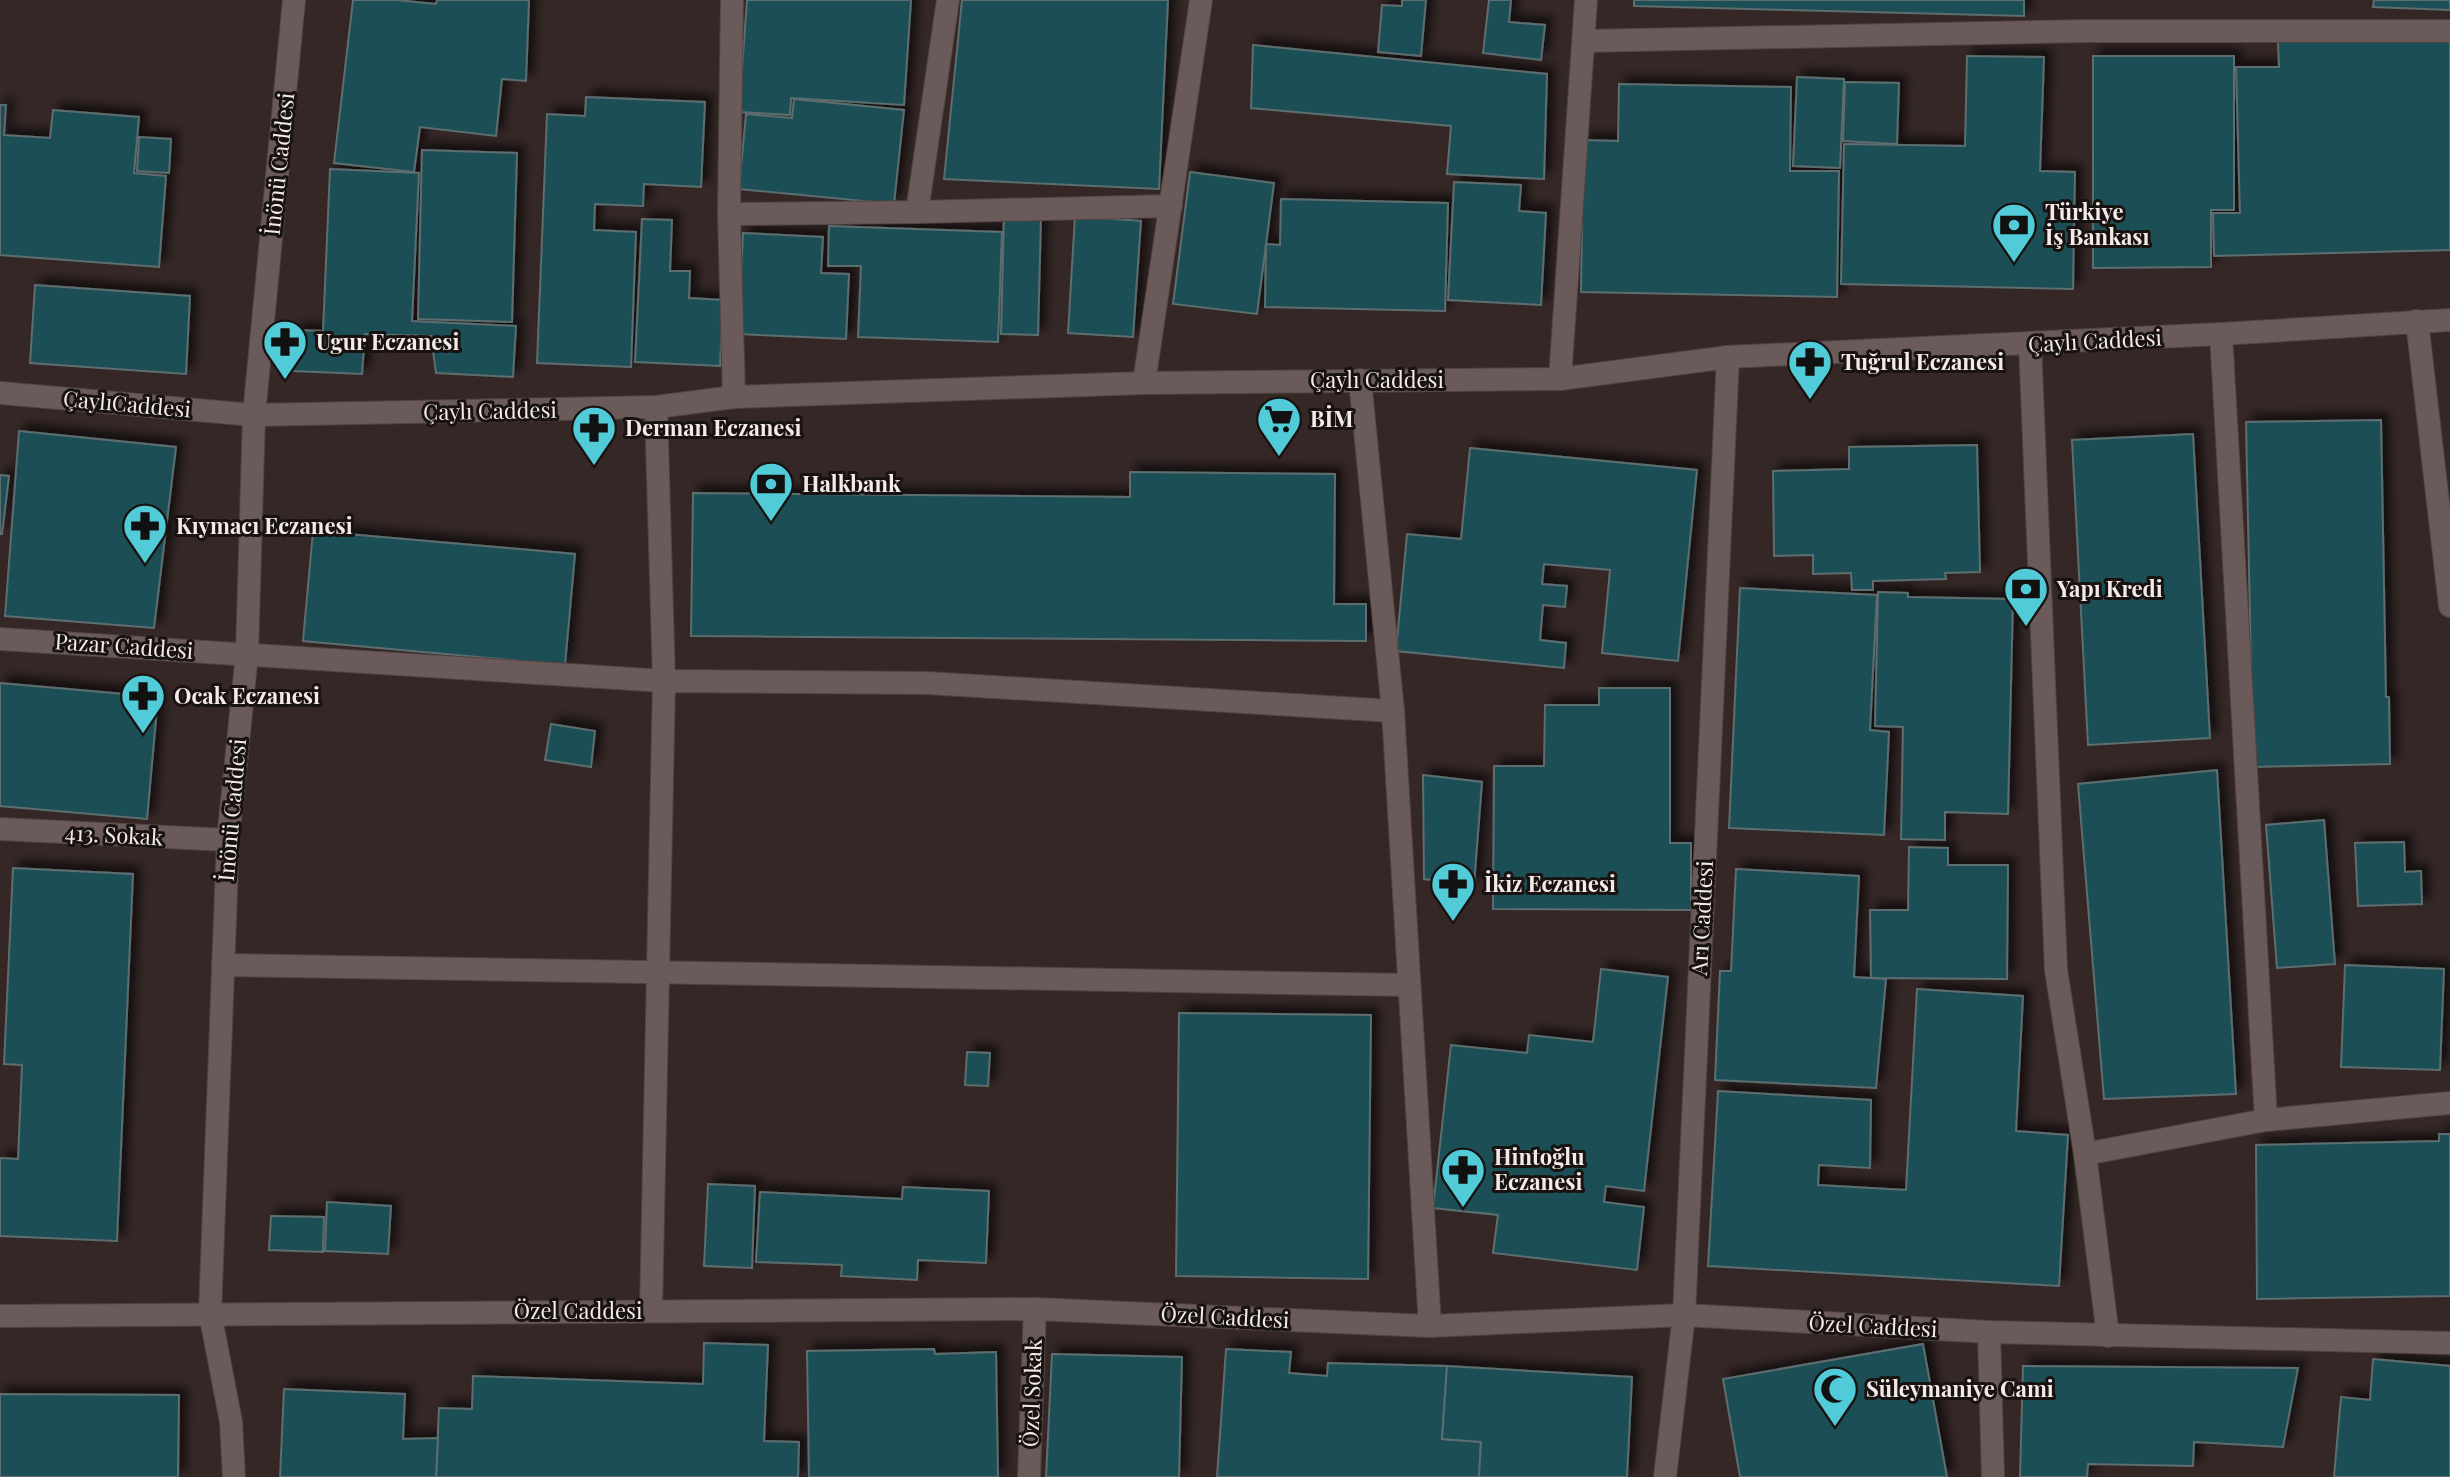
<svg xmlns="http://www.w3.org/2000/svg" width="2450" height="1477" font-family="'Playfair Display',serif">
	<defs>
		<filter id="shadow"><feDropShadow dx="7" dy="-7" stdDeviation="4" flood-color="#0009"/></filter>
	</defs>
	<rect width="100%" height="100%" fill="#342726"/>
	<g fill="#1b4f55" stroke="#5d6d6f" stroke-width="2" filter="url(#shadow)">
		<path d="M353,0H396L436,4L437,0H529L526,81L502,79L496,136L420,127L414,172L334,163Z"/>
		<path d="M747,0H911L904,105L791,98L790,115L739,112Z"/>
		<path d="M962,0H1168L1159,189L944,179Z"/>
		<path d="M1402,0H1426L1421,56L1378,52L1382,5L1402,6Z"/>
		<path d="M1489,0H1511L1509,22L1545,25L1541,60L1483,53Z"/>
		<path d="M1634,0H2024V16L1634,6Z"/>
		<path d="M2374,0H2450V10L2373,7Z"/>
		<path d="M2450,39V250L2214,256L2213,213H2240L2236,67H2279L2278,42Z"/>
		<path d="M1253,45L1547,74L1544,179L1447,174L1451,126L1251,108Z"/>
		<path d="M1967,56L2044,57L2040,171L2075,172L2073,289L1841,284L1844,144L1965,146Z"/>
		<path d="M2093,56H2234V210H2211V267L2093,268Z"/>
		<path d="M1797,77L1844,79L1840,168L1793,166Z"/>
		<path d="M1845,82L1899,83L1897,144L1843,141Z"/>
		<path d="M1619,84L1791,87L1790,171H1839L1837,297L1581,292L1583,140L1618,141Z"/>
		<path d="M586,97L705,102L701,187L644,184L643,206L595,204L594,230L636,232L631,367L537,363L547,114L585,116Z"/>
		<path d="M794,99L904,110L894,204L739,189L746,114L792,118Z"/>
		<path d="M0,105H6L4,135L50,138L53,110L139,117L134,173L166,176L159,267L0,255Z"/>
		<path d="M139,137L171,139L169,173L137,171Z"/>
		<path d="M422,150L517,153L512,322L418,319Z"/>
		<path d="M330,169L419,173L412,321L516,326L513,377L436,373L431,336L365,334L362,374L293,371L295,330L323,331Z"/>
		<path d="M1190,172L1274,183L1257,314L1173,304Z"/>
		<path d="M1454,182L1521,185L1519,211L1546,213L1541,305L1448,300Z"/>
		<path d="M1281,199L1448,203L1445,311L1265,307L1266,244L1280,245Z"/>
		<path d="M1004,214L1041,215L1038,335L1001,334Z"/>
		<path d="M1075,216L1141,221L1133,337L1068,333Z"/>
		<path d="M642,219L672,220L670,271H690L689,298L723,300L720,366L635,362Z"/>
		<path d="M829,226L1002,232L998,342L858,337L861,266H828Z"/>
		<path d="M743,233L823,237L821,273L849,274L846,339L738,334Z"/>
		<path d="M35,285L190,296L186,374L30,363Z"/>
		<path d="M2381,420L2386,697H2389L2390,764L2253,767L2246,422Z"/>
		<path d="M19,431L176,447L154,628L5,616Z"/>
		<path d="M2193,434L2210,738L2088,745L2072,440Z"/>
		<path d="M1977,445L1980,572L1945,573L1946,579L1873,581V590H1852L1851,573L1813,574V555L1774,556L1773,471L1849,469V447Z"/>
		<path d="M1470,448L1697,470L1678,661L1602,653L1610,570L1544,564L1542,584L1567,586L1565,607L1543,605L1540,640L1566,643L1564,668L1396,651L1407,534L1461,539Z"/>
		<path d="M1130,472L1335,474L1334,604H1366V641L691,636L693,493L1130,497Z"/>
		<path d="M0,475L9,476L2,534H0Z"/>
		<path d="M313,531L575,554L565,665L303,641Z"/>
		<path d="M1740,588L1877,595L1870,730L1889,732L1884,835L1729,828Z"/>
		<path d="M1878,592L1908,593V597L2013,599L2008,814L1945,812V840L1901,839L1903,727L1875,726Z"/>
		<path d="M0,683L158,697L147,819L0,806Z"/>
		<path d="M1599,688H1670V843H1691V910L1493,909L1494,766H1544L1545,705H1599Z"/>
		<path d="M551,724L595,731L591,767L545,760Z"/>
		<path d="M2217,770L2236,1094L2104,1099L2078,784Z"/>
		<path d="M1423,775L1482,782L1474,885L1424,879Z"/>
		<path d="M2324,820L2335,964L2277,968L2266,825Z"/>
		<path d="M2404,842L2405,872L2421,871L2422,904L2358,906L2355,843Z"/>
		<path d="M1909,847L1948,848V865H2008L2007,979L1871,978L1870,910H1908Z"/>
		<path d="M13,868L133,874L117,1241L0,1236V1158L18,1159L22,1065L4,1064Z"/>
		<path d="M1736,869L1859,876L1854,977L1886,979L1876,1088L1715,1080L1720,971H1731Z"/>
		<path d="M2345,965L2444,969L2440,1070L2341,1067Z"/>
		<path d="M1601,969L1668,977L1644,1191L1606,1186L1604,1202L1644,1207L1637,1270L1493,1253L1498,1215L1433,1208L1451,1045L1527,1053L1529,1035L1593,1042Z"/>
		<path d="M1917,989L2023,996L2016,1131L2068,1135L2059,1286L1708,1266L1718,1091L1871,1100L1870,1168L1819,1165L1818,1185L1906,1190Z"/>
		<path d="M1179,1013L1371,1015L1368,1279L1176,1276Z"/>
		<path d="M967,1052L990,1053L988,1086L965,1085Z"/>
		<path d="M2439,1134H2450V1296L2257,1299L2256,1145L2439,1141Z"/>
		<path d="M708,1184L755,1186L752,1268L704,1266Z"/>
		<path d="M903,1187L989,1191L986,1263L918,1260L917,1280L841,1276L842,1265L756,1262L760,1192L902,1199Z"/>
		<path d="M327,1202L391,1206L388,1254L325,1251Z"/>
		<path d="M271,1216L324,1217L323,1252L269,1250Z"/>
		<path d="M704,1343L768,1345L764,1441L799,1442L798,1477H436L439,1408L472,1409L473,1376L703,1384Z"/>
		<path d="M1923,1344L1947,1477H1740L1723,1379Z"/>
		<path d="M934,1349L935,1354L996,1352L998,1477H809L807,1351Z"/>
		<path d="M1226,1349L1291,1352L1289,1373L1327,1376L1328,1363L1447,1366L1442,1439L1481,1442L1479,1477H1217Z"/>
		<path d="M1052,1354L1182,1357L1179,1477H1046Z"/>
		<path d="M2373,1359L2450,1366V1477H2334L2341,1397L2370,1400Z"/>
		<path d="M1447,1366L1632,1377L1627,1477H1479L1481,1442L1442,1439Z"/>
		<path d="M2023,1366L2298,1368L2283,1447L2194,1442L2193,1466L2088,1464L2087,1477H2020Z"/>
		<path d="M284,1389L405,1394L403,1439L438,1438L436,1477H280Z"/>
		<path d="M0,1394L179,1395L178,1477H0Z"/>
	</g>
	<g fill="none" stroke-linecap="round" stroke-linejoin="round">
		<g stroke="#504443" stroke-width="24">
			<g id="minor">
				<path d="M732,0L729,214L734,397"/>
				<path d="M1584,41L2088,31H2450"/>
				<path d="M917,212L1171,206"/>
				<path d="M729,214L917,212L948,0"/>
				<path d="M2417,321L2450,606"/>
				<path d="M2221,334L2266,1120"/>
				<path d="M2030,344L2056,970L2085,1154L2108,1336"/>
				<path d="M1560,379L1586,0"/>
				<path d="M1360,380L1393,711L1430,1326"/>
				<path d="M1144,383L1201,0"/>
				<path d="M0,639L664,681L656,407"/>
				<path d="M0,829L228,840"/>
				<path d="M223,965L1409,985"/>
				<path d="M2085,1154L2266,1120L2450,1103"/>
				<path d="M651,1311L664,681L927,683L1393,711"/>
				<path d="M0,1316L1035,1309L1430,1326L1684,1315L1989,1332L2450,1343"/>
				<path d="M1989,1332L1993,1477"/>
				<path d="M1029,1477L1035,1309"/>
				<path d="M1665,1477L1684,1315L1728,357"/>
			</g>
		</g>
		<g stroke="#504443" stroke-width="24">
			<g id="tertiary">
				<path d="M0,393L254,415L656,407L734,397L1144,383L1560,379L1728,357L2221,334L2450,320"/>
				<path d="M234,1477L231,1422L210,1313L228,840L247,654L254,415L294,0"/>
			</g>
		</g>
		<use href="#minor" stroke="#6a5b5a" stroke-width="22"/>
		<use href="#tertiary" stroke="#6a5b5a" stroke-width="22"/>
	</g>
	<defs>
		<g id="bank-pin" transform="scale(2.3)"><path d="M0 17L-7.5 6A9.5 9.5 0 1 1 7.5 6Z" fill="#52cbd8" stroke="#181211"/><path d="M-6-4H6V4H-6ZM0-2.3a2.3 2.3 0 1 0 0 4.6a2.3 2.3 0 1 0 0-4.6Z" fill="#111"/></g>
		<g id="pharmacy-pin" transform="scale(2.3)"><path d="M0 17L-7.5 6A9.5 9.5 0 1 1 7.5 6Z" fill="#52cbd8" stroke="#181211"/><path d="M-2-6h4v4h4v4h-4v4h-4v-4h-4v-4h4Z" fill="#111"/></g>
		<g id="supermarket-pin" transform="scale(2.3)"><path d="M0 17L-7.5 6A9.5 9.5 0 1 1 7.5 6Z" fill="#52cbd8" stroke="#181211"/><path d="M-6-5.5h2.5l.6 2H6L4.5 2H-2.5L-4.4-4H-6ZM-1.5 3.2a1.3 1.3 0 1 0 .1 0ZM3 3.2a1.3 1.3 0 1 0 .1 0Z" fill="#111"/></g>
		<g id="mosque-pin" transform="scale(2.3)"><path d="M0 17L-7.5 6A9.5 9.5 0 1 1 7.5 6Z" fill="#52cbd8" stroke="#181211"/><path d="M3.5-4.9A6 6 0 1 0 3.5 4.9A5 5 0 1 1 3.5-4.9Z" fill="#111"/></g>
	</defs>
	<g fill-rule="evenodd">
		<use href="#bank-pin" x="2014" y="225"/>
		<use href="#pharmacy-pin" x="285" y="342"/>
		<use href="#pharmacy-pin" x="1810" y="362"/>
		<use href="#supermarket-pin" x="1279" y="419"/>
		<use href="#pharmacy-pin" x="594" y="428"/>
		<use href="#bank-pin" x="771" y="484"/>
		<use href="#pharmacy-pin" x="145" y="526"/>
		<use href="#bank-pin" x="2026" y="589"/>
		<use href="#pharmacy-pin" x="143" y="696"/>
		<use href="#pharmacy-pin" x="1453" y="884"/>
		<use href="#pharmacy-pin" x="1463" y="1170"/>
		<use href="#mosque-pin" x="1835" y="1389"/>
	</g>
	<g text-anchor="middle" stroke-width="6" stroke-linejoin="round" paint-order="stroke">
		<g font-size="22" fill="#f3eae9" stroke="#181211">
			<text transform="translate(279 164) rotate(-84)" y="8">İnönü Caddesi</text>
			<text transform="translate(2095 341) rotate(-3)" y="8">Çaylı Caddesi</text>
			<text x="1377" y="388">Çaylı Caddesi</text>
			<text transform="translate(127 404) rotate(5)" y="8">ÇaylıCaddesi</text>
			<text transform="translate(490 411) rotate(-1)" y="8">Çaylı Caddesi</text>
			<text transform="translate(124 646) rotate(4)" y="8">Pazar Caddesi</text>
			<text transform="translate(232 810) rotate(-85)" y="8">İnönü Caddesi</text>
			<text transform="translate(114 835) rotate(3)" y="8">413. Sokak</text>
			<text transform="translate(1702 918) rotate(-87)" y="8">Arı Caddesi</text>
			<text x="578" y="1319">Özel Caddesi</text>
			<text transform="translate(1225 1317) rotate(3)" y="8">Özel Caddesi</text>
			<text transform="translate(1873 1326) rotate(3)" y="8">Özel Caddesi</text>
			<text transform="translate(1032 1393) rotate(-88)" y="8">Özel Sokak</text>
		</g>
		<g font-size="22" font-weight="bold" fill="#f3eae9" stroke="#181211" text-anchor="start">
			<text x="2045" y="220">Türkiye<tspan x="2045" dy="25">İş Bankası</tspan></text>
			<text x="316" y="350">Ugur Eczanesi</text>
			<text x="1841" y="370">Tuğrul Eczanesi</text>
			<text x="1310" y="427">BİM</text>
			<text x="625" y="436">Derman Eczanesi</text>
			<text x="802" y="492">Halkbank</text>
			<text x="176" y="534">Kıymacı Eczanesi</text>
			<text x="2057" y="597">Yapı Kredi</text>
			<text x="174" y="704">Ocak Eczanesi</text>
			<text x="1484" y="892">İkiz Eczanesi</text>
			<text x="1494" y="1165">Hintoğlu<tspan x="1494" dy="25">Eczanesi</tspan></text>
			<text x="1866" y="1397">Süleymaniye Cami</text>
		</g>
	</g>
</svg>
